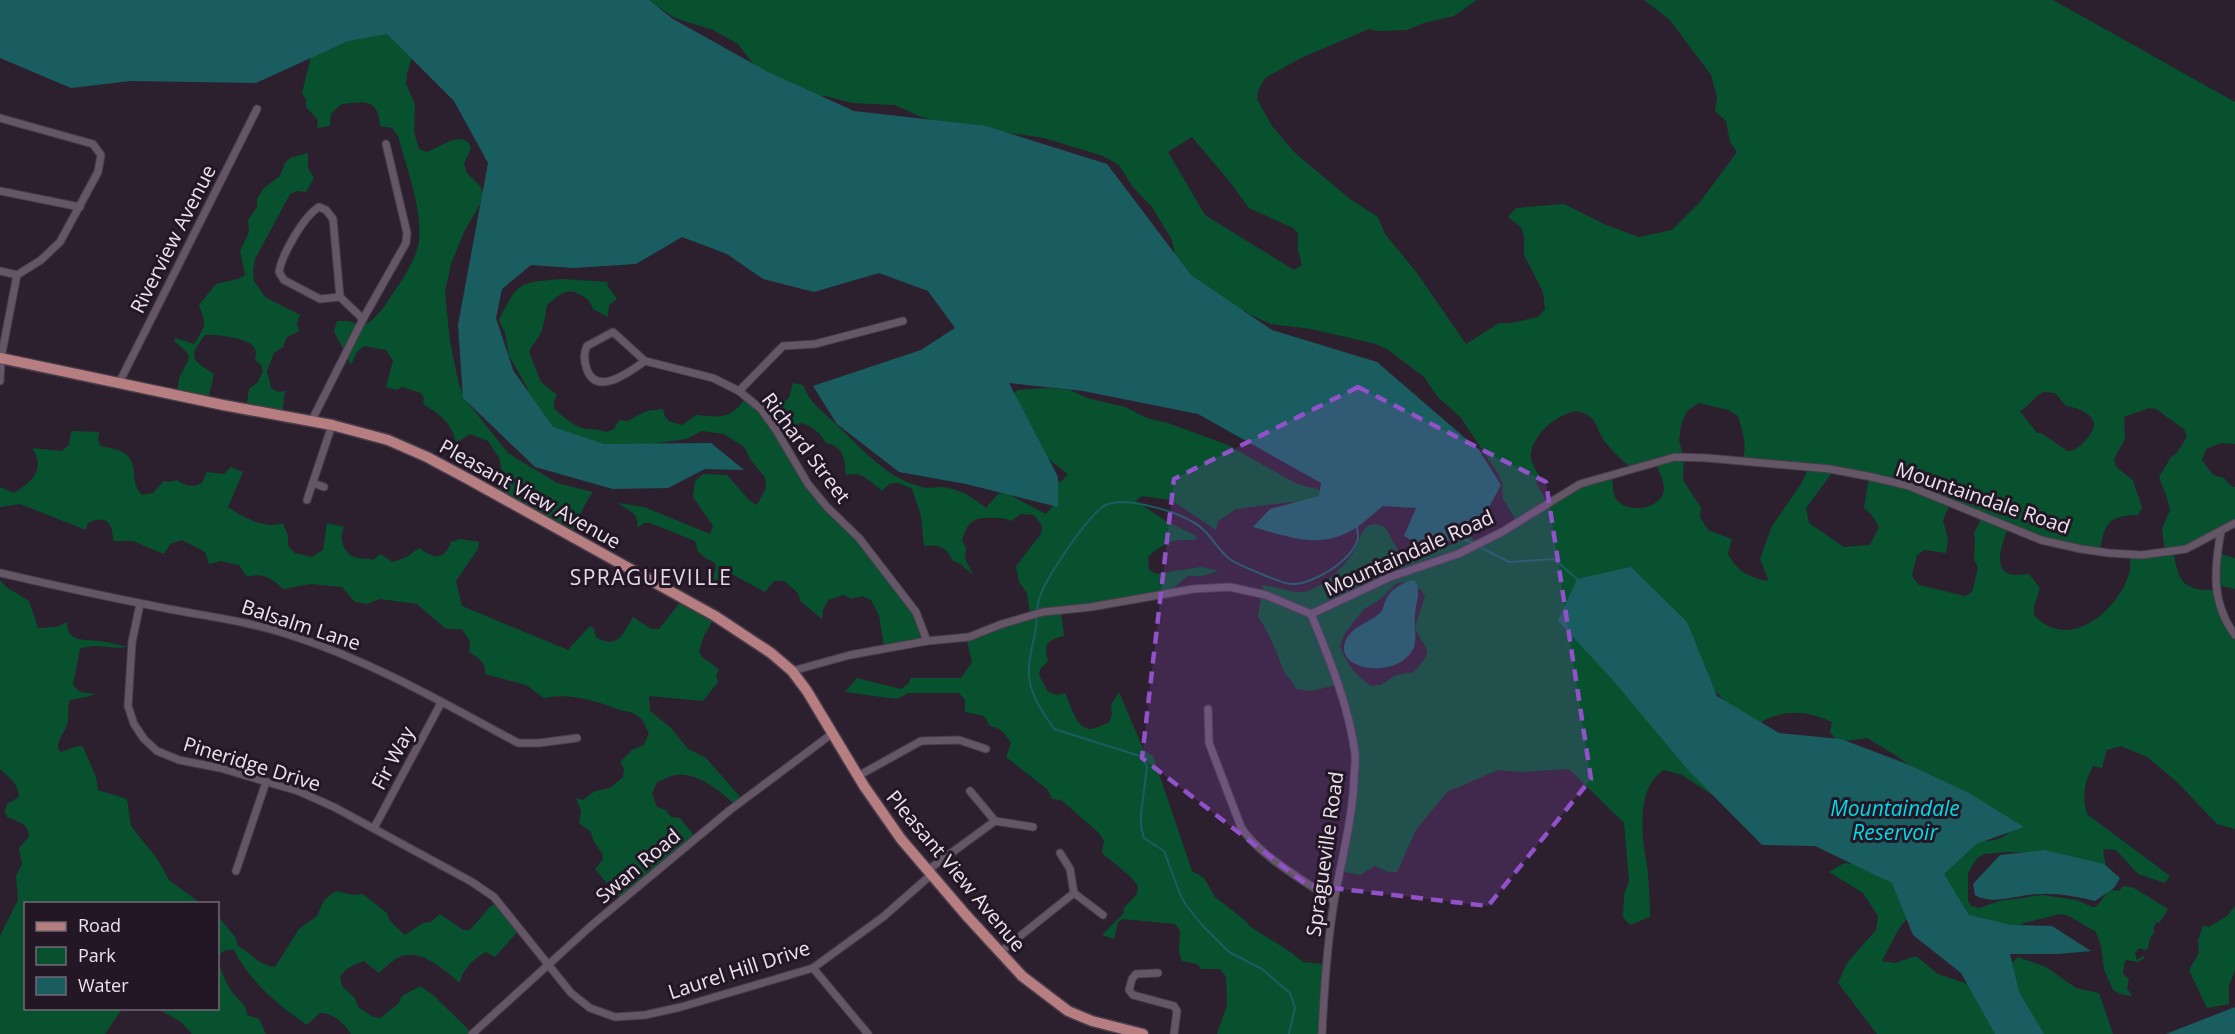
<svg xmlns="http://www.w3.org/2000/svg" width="2235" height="1034" font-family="'Open Sans',sans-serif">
	<rect width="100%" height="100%" fill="#2c202f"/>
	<g fill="#07512f" fill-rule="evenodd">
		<path d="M648,0H1477L1454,16L1424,23L1407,30L1377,31L1369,29L1301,58L1265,78L1258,91L1257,99L1272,126L1294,152L1350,199L1378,217L1385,234L1417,273L1466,344L1499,323H1511L1538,317L1545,309L1543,292L1524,255V236L1521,227L1508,217L1516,208L1564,204L1606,225L1639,237L1672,230L1700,202L1737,152L1730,142L1726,121L1715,111L1717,98L1711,75L1669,19L1644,0H2053L2235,102V444L2221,443L2206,449L2202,460L2213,475L2224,478L2231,486L2235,487V522L2173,551C2179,581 2182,591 2214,590L2235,636V829L2217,824L2177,782L2147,757L2121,746L2107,750L2102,768L2093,766C2084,782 2082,797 2087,814L2170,876L2165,883L2138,874L2116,850L2103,849L2106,870L2037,853L2007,852L1984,854L1977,858L1968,873V901L1971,906L1979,908L2000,901L2042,895L2077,900L2092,907H2096L2109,890L2119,891L2123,886L2134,888L2168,909L2160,922L2156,923L2153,929L2155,932L2150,938L2148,948L2145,950L2139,948L2135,953L2137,960L2143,956L2145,958L2138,962L2126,960L2124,964L2123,974L2129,979L2127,988L2132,996L2120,994L2113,990L2104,969L2101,946L2096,932L2069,916L2060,914L2024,923L2005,932L1984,936L1939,895L1944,862L1972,841C1987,842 2004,841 2013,828L1977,812L1895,755L1867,738L1844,741L1836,739L1830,732L1832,722C1805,710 1785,709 1759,723L1730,706L1710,686L1723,802L1682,775L1664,770C1640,784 1641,822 1644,847C1645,856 1648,866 1648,875C1649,889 1650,903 1650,917L1630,925L1623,917L1624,895L1629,881L1624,823L1569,769L1519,772L1498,770L1447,792L1416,830L1397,872H1388L1375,866L1360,875L1340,871L1346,841L1354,754L1347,718L1336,685L1312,691L1296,689C1293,679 1285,677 1283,669C1277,653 1268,631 1258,616L1263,585C1272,586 1297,594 1304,592C1322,589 1349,563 1356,547C1360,540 1360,532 1367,527C1372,522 1379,525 1385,527L1400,554L1404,558H1413L1440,547L1452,545L1471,536L1477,543L1516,520L1503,499L1502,482L1499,475L1461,418L1437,396L1424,377L1387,349L1376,344L1311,329L1271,324L1249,314L1245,310L1242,312L1178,268L1172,240L1152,207L1132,186L1119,165L1103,156L1044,138L943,123L919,116L895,105L852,103L826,96H798L765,79L738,44L713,30L675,18ZM1192,137L1230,182L1249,208L1293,228L1298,233V250L1302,265L1294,270L1205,215L1168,152ZM2045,392L2055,393L2066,406C2075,407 2092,413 2094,423C2095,433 2077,453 2067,451L2041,433H2037L2020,411C2029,407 2035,394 2045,392ZM1699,403L1728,410L1738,416C1743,432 1747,444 1743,460L1809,467L1801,484L1772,526L1760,559L1768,579L1767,581C1747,576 1738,572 1728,554L1732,539L1708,530L1700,517L1701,508L1683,480L1684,457L1679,441L1681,425L1687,411ZM2149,408L2156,409L2184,429L2187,437L2176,454L2171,457L2159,477L2167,498L2170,510L2162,529L2165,551L2130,554C2130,561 2131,570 2128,577C2115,613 2068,652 2034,615V607L2040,588L2029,574C2024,574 2016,576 2010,574C1991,569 2004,538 2009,527L2081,549H2100C2105,523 2109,515 2138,515L2142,508L2133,480L2116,467L2114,459L2125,439L2124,417ZM1576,411C1599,416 1594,426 1605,442C1612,451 1621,459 1630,467L1656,463C1659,472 1665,482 1664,491C1660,509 1631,513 1619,502C1612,497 1613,483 1612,475L1579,483L1547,502L1536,483L1539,475C1535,469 1529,460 1531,452C1536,431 1557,415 1576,411ZM1834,470L1869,477L1864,508L1872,515L1879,527L1870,545L1844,547L1809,523L1806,508ZM1950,504L1982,517L1974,533L1975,543L1974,559L1978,568L1972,592L1965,596L1919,585L1912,576L1917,555L1925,550L1946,553L1948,539L1943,520ZM1409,582L1420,589L1425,596L1415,627C1425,654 1437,645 1414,672L1396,675L1381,685L1371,686C1355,675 1347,664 1340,646L1345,633L1364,609L1378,601L1397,583Z"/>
		<path d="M370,31L398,35L412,57L407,73L406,84L415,104L414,132L419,149L427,152L452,140L463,139L469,143L471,148L464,164L467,173L481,187L483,199L464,232L451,264L445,292L450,342L459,385L465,399L508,453L557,483L593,492C583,505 578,521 570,536L494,495L503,476L499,458L488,441L470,434L456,443C453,423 439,414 423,404L424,398L421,393L402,387L396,390L386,387L393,361L386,350L364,346L357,352L351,365L334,331L337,321H349L362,326C377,320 385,305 393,293C402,281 411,266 416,253C428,222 406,167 398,136L392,128L380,126C379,106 371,100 352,103C351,103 343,104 342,104C339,106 334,111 331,114L330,126L317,128L318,120L306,107V100L302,93L312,52Z"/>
		<path d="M308,153V168L314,178L306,192L297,191L290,194L255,259L253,271L254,281L265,297L300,315L297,325L299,331L287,337L283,347L274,353L267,371L271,388L278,392L285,391L282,415L246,409L249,389L258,382L263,371L261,365L255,360C256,355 257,350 253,346C246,338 216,334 205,335C187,358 192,360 214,374L208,400L177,395C178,389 178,381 180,376C191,355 194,357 174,341L176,338L194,344C206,325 207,326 199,305L216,284L238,279L245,275L240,251L249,232L248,220L257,207V199L264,188L280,176L285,163L290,158Z"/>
		<path d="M562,279L608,282L607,285L617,299L609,305L608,317L593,309C590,301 588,299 581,295C567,286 558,296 547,305C545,316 544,330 537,339C534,344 532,345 529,352L541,382L557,395L554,401V408C563,417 575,428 588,429C595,429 600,430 607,432L614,429L619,420L627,421L647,411L663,409C665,422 671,422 682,425L696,415C722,417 729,420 746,398L766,415L778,400L785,401L789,398L793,383L803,385C811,404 820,409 835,423C861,448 886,478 922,487C928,489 935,487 941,487C958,488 973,497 986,508L998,494L1006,493L1046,514L1055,503L1054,483L1062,481L1068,474L1012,431L1003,411L1017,390L1049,388L1070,390L1087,398L1125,407L1147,418L1168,423L1228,445L1286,478L1300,485L1317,489L1326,494L1314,502H1291L1236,509L1218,521L1216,530L1171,500L1142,496L1136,501L1164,520L1195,535L1197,539C1191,542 1185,539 1178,540C1167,542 1156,549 1148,557L1149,570L1156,574L1201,567L1219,571L1202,576H1188L1171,590L1061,612L1064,636C1047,640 1043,644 1048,661L1040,669L1039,675L1048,692L1057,695L1065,693C1071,704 1075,728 1090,729C1096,729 1104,724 1109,723L1112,714L1111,705L1119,692L1144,751L1153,756L1192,871L1204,878L1215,897L1247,922L1249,926L1286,949L1303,962L1323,964L1318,1034H1217L1227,1005L1226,977L1220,969H1201L1197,964L1182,961L1179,953L1180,931L1175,924L1123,919L1118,922L1114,939L1102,935L1123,914L1124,908L1137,894L1138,886L1131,877L1102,853L1104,841L1099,833L1061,800L1052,799L1048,790L1006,757L1011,743C1005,733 1001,728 990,726L984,716L965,712V700L959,693H908L897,699L845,692L857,678L901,689L908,684L911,678H961L972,662L966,637L1030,614L1027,593L1019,582L1016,566L1041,534L1042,526L1034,515L1021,514L1011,521C1004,517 1001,518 993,518C974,517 968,521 962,540L966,548L965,558L973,575L959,563L953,561C947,547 938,544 924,546L921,516L912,489C898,483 894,478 882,491C872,483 859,468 846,476C845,460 844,446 826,443C820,433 812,425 800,423L780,436L800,472L857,536L913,608L925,639L884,647L879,615L871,600L862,596L852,599L844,595L828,600L823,610L822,619L801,602L798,593L784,581H774L765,592L728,572L721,575L712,589L710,582C725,556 707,565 698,551C696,548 697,544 695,541L650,523H644L637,528C640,512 628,511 618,503L644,507L710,534L713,526L693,497L695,481L703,474L727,475L750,501L757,505L766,488L765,477L752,462L744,447L724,434L702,431L686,439L637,446L588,444L550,428L531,399L527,387L509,356L505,333L499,320C519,280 519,283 562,279Z"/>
		<path d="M71,431L99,432L98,440L101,446C109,448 118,449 124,453C140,463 128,480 142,495L153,493L164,481L170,482L177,480C185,486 193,488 202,483L207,472L224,474L231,467L243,472L228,507C242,517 266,530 283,523L288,536V546L295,553L312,557L323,550L327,523L344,527C338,538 344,556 358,558C363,559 368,558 373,560L380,554L393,562L407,557L419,548C434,559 444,561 451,542L460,539L479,542L478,549L456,581L462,606L568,650L590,626L594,629L596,637C618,650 623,634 633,617L651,629H659L682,600L714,618L704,636L699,651L702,657L719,669L716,676L718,682L703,701L649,696L650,711L671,728L688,749L706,758L742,799L734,804C721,791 695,771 675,775C669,776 663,780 657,782L652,794L657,807L666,810L671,817L680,818L695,837L620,899L595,869L602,861L603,855L593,840L591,832L579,823L581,811L576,798L583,800L595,791L610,788L623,777L624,769L620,762L632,750L644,745L649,733C646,728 644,721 639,717C633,711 625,712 617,709C593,700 569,693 544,698L526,685L485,674C486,661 479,659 469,652L470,641L462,629H446L417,604L380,599L367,604L355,602L342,587L310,584L283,589C271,578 264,572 247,577L239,565L221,561L209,564L205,552L182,540L170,544L164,554L133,541H113C113,524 107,514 88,523L86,530L20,504L0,507V487L14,493C32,483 46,468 32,448L62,451L69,445Z"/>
		<path d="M2218,553L2235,558V589L2217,585Z"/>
		<path d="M0,580L6,587L29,601L38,628L57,627L67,622C67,643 85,639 99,641C109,642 118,645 128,647C111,650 94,642 80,649L73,685L80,692L95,694L87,697L70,700C66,710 70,718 67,725C63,735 58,738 58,749L61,752L78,746L83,747L96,777L98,790L127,799L131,826L158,860L169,880L200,903L26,904V1008L122,1009L105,1034H0V936L18,900L16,876L22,864L19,848L29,836C29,824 17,821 7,817L5,811L7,804L19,797C18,783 10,778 0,769Z"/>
		<path d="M1844,863C1885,867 1890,878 1915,908L1898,930L1882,961L1895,963L1916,956L1938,974L1971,985L2000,1034H1877L1838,983L1847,963L1876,930L1878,916L1863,893L1829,872Z"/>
		<path d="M336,891L353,895L363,894L387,913L390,921L405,935L423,923L431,922L440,914L463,930H470L489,908L496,902L520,929L495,957L486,952C475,957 461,971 460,983C444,970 420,946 397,958C391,962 384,968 379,973L364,961C354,965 344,968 340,978L343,987L355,998L358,1007L373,1017L380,1018L398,1004L402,996L420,986L433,995L471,1032L469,1034H351C344,1023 333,1013 320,1013L307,1025C279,1006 249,981 234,950C207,946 224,979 231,990C234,996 240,1000 244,1005C246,1009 246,1011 247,1015L259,1019L266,1034H192L181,1022L158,1009L218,1008V916L235,937L238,946C253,954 258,965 275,967L299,929L317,916L324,900Z"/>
		<path d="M2235,906V971L2229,985V1004L2207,1008L2189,970L2199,953L2198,940L2203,926L2209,927L2227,916Z"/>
		<path d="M2018,957L2046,967L2076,988L2099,993L2113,1034H2029L2006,969Z"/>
	</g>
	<g fill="#1a5d61">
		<path d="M0,0H649L673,19L768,72L854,111L986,126L1107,164L1191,275L1272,330L1377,362L1479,450L1501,485L1489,507L1450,541L1417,543L1404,536L1416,508L1383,506C1374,513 1366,521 1357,527C1321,551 1290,537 1253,527L1270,509L1319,496L1321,483L1198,414L1083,391L1009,383L1058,477V507L966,484L899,472L837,424L813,386L921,350L955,328L928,291L879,273L814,292L763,279L727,254L682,237L636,264L573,268L531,265L502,289L496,318L513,370L553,427L604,444L711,443L744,470L705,469L668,488L613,489L535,467L463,398L458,325L488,163L454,101L387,34L348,41L256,83L131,81L71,88L0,58Z"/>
		<path d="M1631,567L1687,622L1717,696L1779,733L1841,739L1907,764L1969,793L2024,827L1976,844L1944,874L1969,915L2011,925L2052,926L2091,951L2058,954H2010L2019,992L2044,1034H1995L1961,973L1913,935L1892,883L1815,846L1762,845L1688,770L1612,679L1558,621L1577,579Z"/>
		<path d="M1412,580L1417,583C1420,597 1416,601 1415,615C1414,625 1417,637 1414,647C1400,681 1331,671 1346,640C1353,626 1368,623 1379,614C1383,611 1383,607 1385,602C1389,589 1401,584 1412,580Z"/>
		<path d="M2044,850L2104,864L2120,878L2114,888L2095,901C2077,897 2059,893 2040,894C2019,894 1993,906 1975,895L1973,884L2000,855Z"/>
		<path d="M2235,1007V1034H2166Z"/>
	</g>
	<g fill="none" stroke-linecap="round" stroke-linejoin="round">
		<g stroke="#1a5d61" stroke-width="2">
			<path d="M1450,541L1466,540L1509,562L1554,559L1577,579"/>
			<path d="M1289,1034L1295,1008L1290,993L1262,969L1229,952L1202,925L1186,905L1180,894L1164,851L1144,838L1141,826V814L1147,767L1143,757L1054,729C1043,712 1031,697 1029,676C1027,661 1034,643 1036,627C1037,617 1036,606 1040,596C1047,577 1089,513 1106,505C1109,503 1115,503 1119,502C1141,502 1174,511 1193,522C1210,531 1216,549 1231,560C1239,565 1281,583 1290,584C1311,586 1354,560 1358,538C1358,534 1357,529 1357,525"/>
		</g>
		<g stroke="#483d4a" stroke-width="9">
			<g id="minor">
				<path d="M0,118L93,144L101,155L98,172L60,242L41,260L17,275L1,358L0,381"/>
				<path d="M0,191L80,207"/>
				<path d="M0,271L17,275"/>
				<path d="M340,297L333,219L326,210L319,207C304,216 282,254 279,272L284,280L320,299L340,297L363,319"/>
				<path d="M645,361C631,371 597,397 587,370C584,361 583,354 587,346L613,332L645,361L713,378L739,391L761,409L776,430L808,484L827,507L859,538L916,612L927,641"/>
				<path d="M119,383L257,109"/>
				<path d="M739,391L783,346L815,344L903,321"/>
				<path d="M311,422L363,319L406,243L407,233L386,144"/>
				<path d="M313,483L324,487"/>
				<path d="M307,500L332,425"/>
				<path d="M2221,531C2214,569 2211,603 2235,635"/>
				<path d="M0,573C56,586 112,598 169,609C211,617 252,622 293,636C373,662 444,703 518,743H539L577,738"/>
				<path d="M140,604L132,642L128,706L134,724L144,739L157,751L179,760L220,768L298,791L334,807L472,882L494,897L571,993L590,1008L615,1017L645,1015L681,1007L813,968L883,917L932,874"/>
				<path d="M1311,614C1329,658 1349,706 1355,753C1356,762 1354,772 1354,781C1352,822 1341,861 1334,902C1327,946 1324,990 1322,1034"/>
				<path d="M792,671L850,655L927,641L969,637L1002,624L1043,612L1091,607L1193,589L1230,587L1266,595L1311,614L1390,577L1458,554L1502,532L1580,484L1675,457L1707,458L1830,469L1872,477L1909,486L2041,540L2081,549L2109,553L2142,555L2186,549L2235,523"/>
				<path d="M1208,709L1209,743L1241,827C1258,855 1306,882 1334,901"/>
				<path d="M858,776L921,741L959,740L986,749"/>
				<path d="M970,791L995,821"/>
				<path d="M374,828L441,703"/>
				<path d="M1060,853L1070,869L1074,893"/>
				<path d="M928,870L995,821L1033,827"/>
				<path d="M236,871L266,782"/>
				<path d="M1000,952L1074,893L1103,915"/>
				<path d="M813,968L868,1034"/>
				<path d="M1158,973L1136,974L1132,979L1129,990L1133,995L1174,1006L1177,1011L1174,1034"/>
				<path d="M472,1034L592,925L730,810L833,733"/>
			</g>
		</g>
		<g stroke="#483d4a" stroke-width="13">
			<path id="primary" d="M0,358L223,405L332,425L388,440L427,457L470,480L715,616L771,653L792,671L807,691L864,786L901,839L966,915L1022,976L1068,1011L1092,1021L1143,1034"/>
		</g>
		<use href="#minor" stroke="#645667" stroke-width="7"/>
		<use href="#primary" stroke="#b77e81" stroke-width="10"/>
	</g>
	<path fill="#9151c8" fill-opacity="0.2" stroke="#9151c8" stroke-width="4.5" stroke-dasharray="12 8" stroke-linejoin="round" d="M1358,387L1546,482L1591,779L1488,906L1307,885L1142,758L1174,479Z"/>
	<g text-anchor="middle" stroke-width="6" stroke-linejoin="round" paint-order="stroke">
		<g font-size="20" fill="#ebe3ed" stroke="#231725">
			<text transform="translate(173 239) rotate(-63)" y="7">Riverview Avenue</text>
			<text transform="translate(806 448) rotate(53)" y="7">Richard Street</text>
			<text transform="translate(530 494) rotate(29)" y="7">Pleasant View Avenue</text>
			<text transform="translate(1983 498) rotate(19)" y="7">Mountaindale Road</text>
			<text transform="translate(1409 553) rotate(-24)" y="7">Mountaindale Road</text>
			<text transform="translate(301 625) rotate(18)" y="7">Balsalm Lane</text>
			<text transform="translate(393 758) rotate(-62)" y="7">Fir Way</text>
			<text transform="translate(252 764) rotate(17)" y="7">Pineridge Drive</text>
			<text transform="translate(1325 854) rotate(-82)" y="7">Spragueville Road</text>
			<text transform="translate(638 866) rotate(-40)" y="7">Swan Road</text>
			<text transform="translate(956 871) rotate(50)" y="7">Pleasant View Avenue</text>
			<text transform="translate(739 970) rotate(-18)" y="7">Laurel Hill Drive</text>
		</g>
		<g font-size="21" letter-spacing="1.5" fill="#e8d7eb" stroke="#231725">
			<text x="651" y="585">SPRAGUEVILLE</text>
		</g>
		<g font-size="21" font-style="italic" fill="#02dbe7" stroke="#231725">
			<text x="1895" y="816">Mountaindale<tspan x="1895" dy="24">Reservoir</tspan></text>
		</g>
	</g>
	<rect x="24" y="902" width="195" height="108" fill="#231725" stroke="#736975" stroke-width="1.5"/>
	<rect x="36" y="922" width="30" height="9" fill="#b77e81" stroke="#736975" stroke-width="1.5"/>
	<text x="78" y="932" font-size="18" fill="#ebe3ed">Road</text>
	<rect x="36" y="947" width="30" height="18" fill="#07512f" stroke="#736975" stroke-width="1.5"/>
	<text x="78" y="962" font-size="18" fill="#ebe3ed">Park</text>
	<rect x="36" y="977" width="30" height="18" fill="#1a5d61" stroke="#736975" stroke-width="1.5"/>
	<text x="78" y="992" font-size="18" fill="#ebe3ed">Water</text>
</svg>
